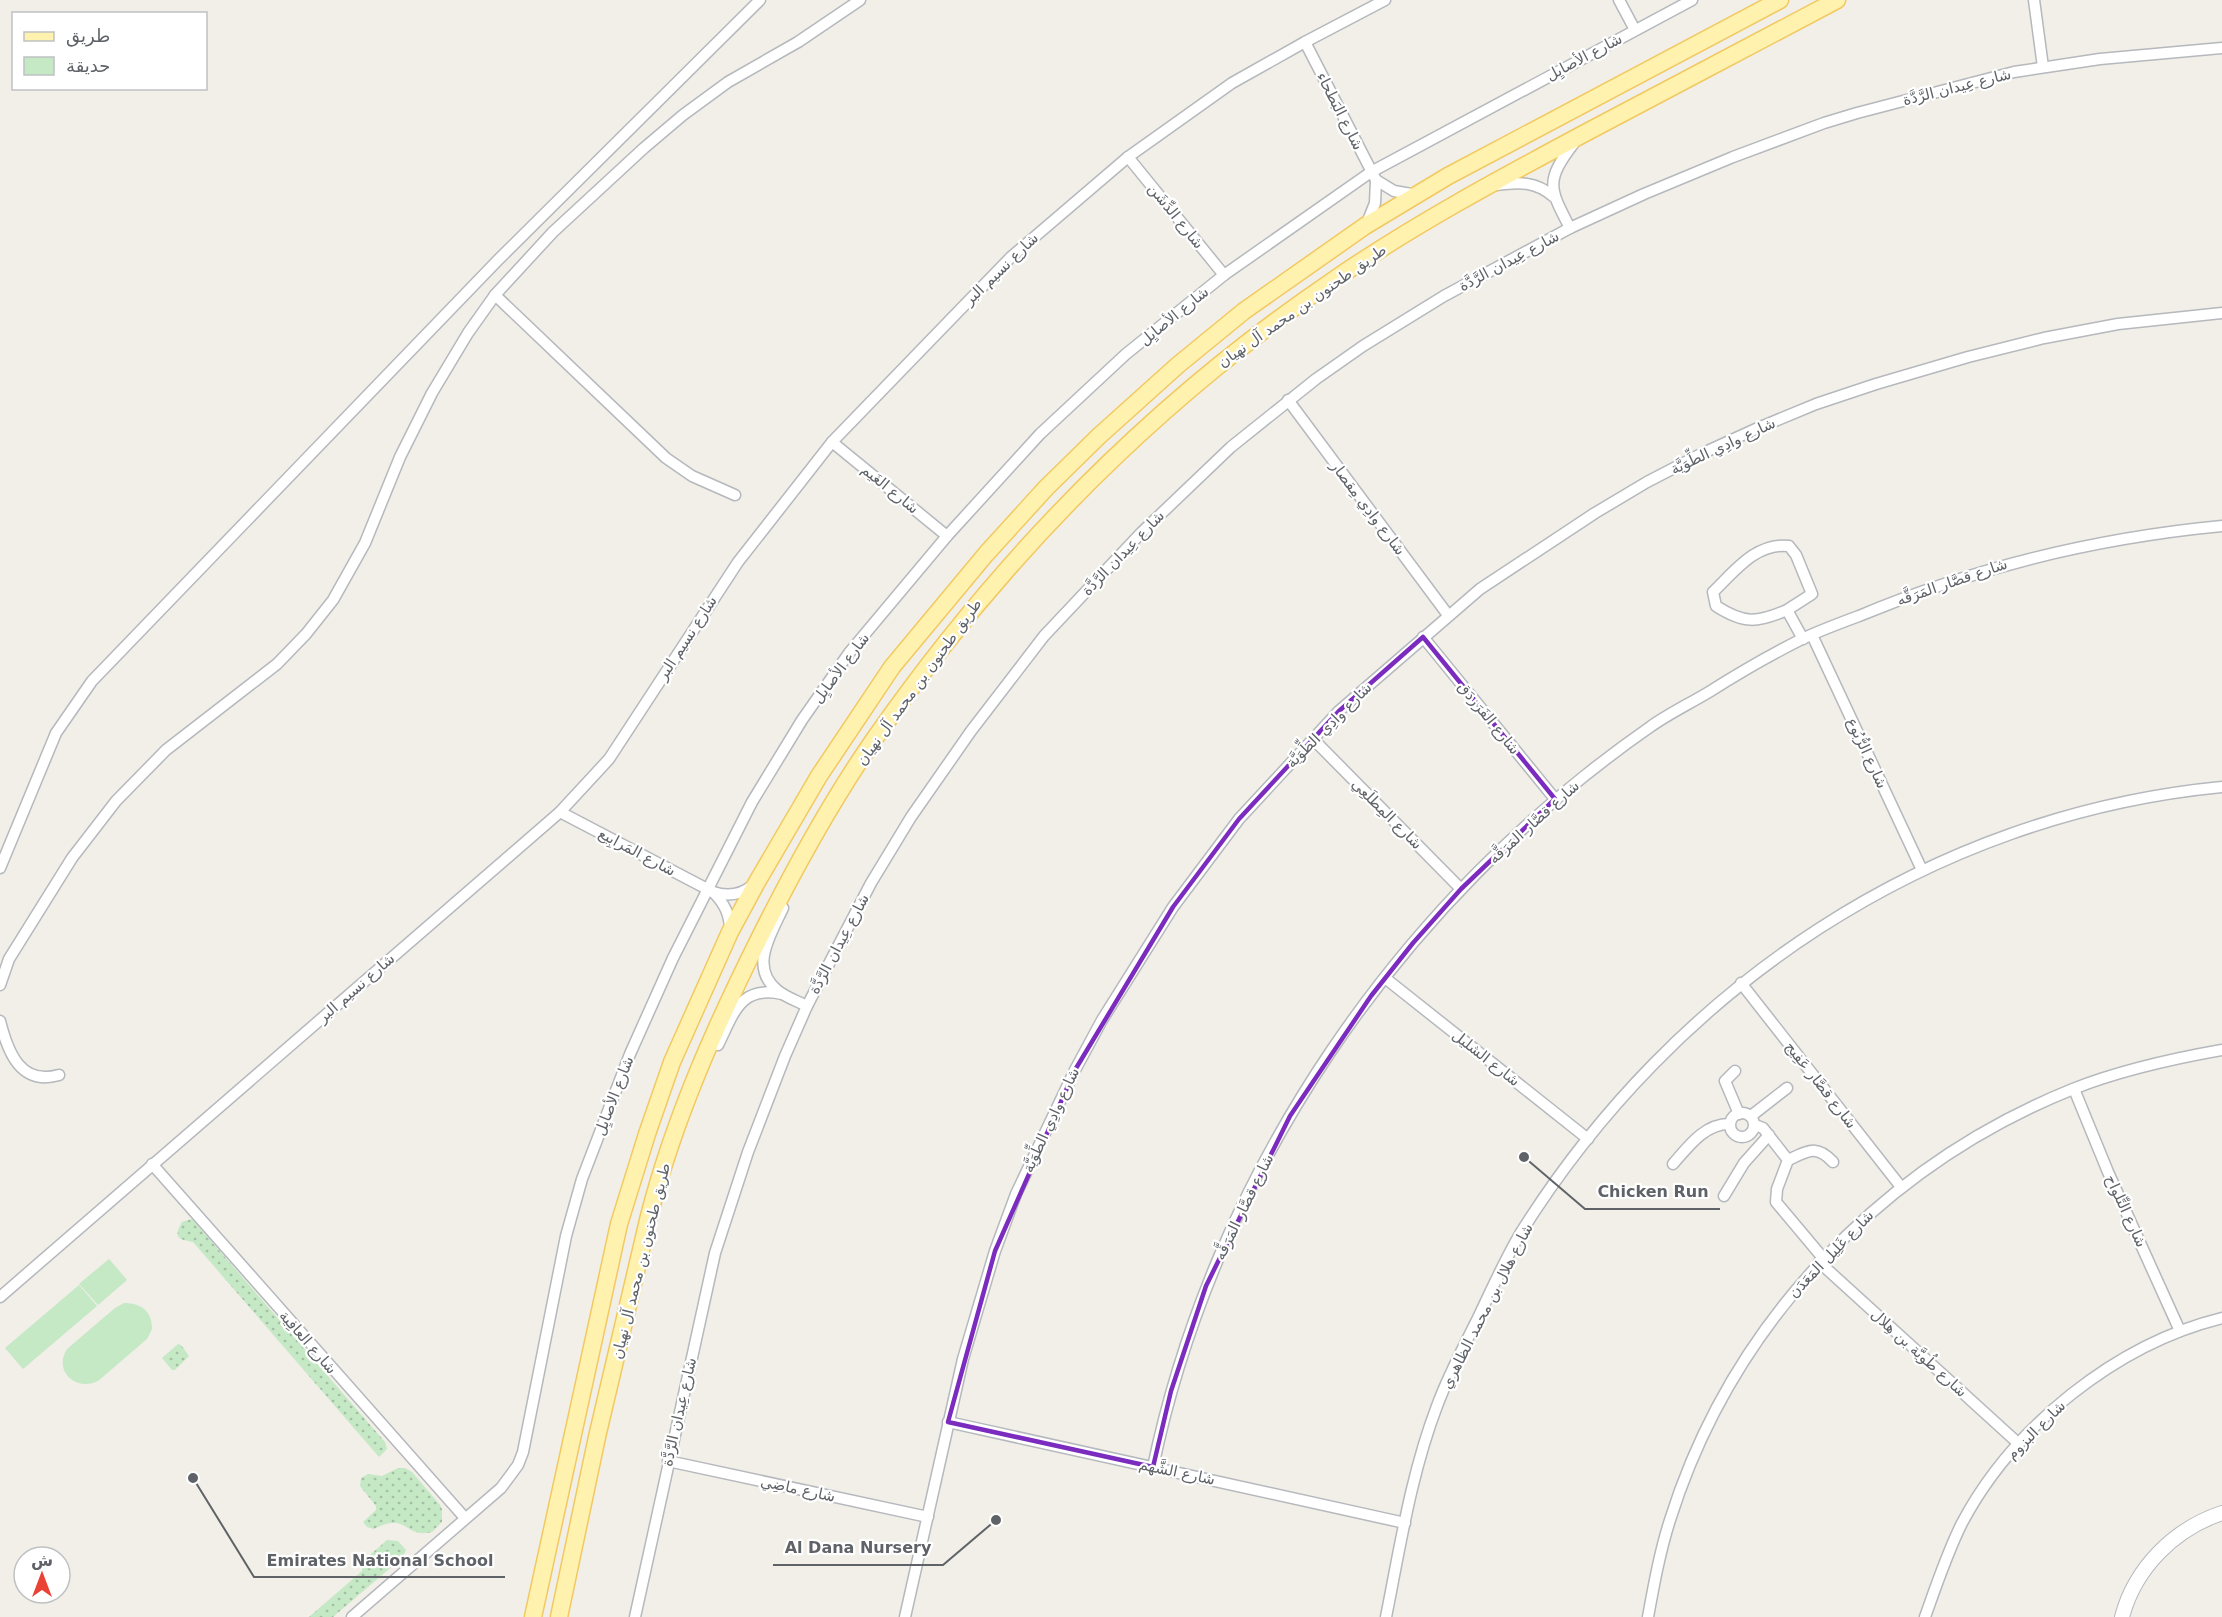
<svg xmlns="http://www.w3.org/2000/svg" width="2222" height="1617" font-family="'DejaVu Sans',Cairo,sans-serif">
	<defs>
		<pattern id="grass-dots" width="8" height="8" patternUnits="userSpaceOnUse" patternTransform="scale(1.5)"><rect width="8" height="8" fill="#c5e8c5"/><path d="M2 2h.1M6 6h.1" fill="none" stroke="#a3c0a4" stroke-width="1.8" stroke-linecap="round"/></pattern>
	</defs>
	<rect width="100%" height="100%" fill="#f1efe8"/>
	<g fill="url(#grass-dots)">
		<path d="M192,1219L385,1442L387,1449L379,1457L193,1242C178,1239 173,1238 182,1222Z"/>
		<path d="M178,1344L181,1345L189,1356L175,1370H172L162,1358Z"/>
		<path d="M398,1468H405L412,1472L440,1505L442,1509V1522L432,1532C403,1539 409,1511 374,1529L367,1527L363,1522L376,1510V1506L360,1486L361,1478L368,1474L382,1476Z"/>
		<path d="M387,1540L398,1541L406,1550L403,1557L333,1617H309L362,1571V1562Z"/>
	</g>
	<g fill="#c5e8c5">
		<path d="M109,1259L127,1280L98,1305L79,1284Z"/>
		<path d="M79,1285L97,1306L23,1369L5,1348Z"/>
		<path d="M124,1303C141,1303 152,1311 152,1329L147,1339L98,1381C76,1392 53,1371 67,1349L115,1308Z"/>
	</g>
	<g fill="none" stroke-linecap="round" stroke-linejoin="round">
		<g stroke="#b5b8bc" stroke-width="13">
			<g id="minor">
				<path d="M1619,0L1635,30"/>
				<path d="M2034,0L2043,67"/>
				<path d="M1305,42L1376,180L1394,191L1417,195"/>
				<path d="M1128,157L1224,275"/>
				<path d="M1496,185C1519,182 1536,181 1554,197"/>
				<path d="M1367,223L1375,203L1376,180"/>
				<path d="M1570,228C1549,188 1545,181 1574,143"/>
				<path d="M495,295L666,458L692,476L735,495"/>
				<path d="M1288,400L1448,615"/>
				<path d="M832,442L947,536"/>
				<path d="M1787,610C1757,623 1744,624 1716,606L1713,592C1734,572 1756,542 1789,546L1796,555L1812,594L1787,610L1803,639"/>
				<path d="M1812,635L1922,870"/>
				<path d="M1423,637L1555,799"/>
				<path d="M1313,739L1461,889"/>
				<path d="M560,812L713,892C728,897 741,895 753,885"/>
				<path d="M0,868L56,733L92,681L498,260L760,0"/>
				<path d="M713,892C725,904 730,915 730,931"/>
				<path d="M783,908C771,934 749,967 777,990C785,997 797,1001 807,1006"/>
				<path d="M1385,978L1588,1139"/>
				<path d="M1741,983L1901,1187"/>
				<path d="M0,985L9,959L72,858L116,801L166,750L277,664L306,634L333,600L365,543L400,457L432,393L468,333L495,295L553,232L644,148L683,115L728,82L798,42L860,0"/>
				<path d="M0,1021C8,1053 21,1086 59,1075"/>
				<path d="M718,1045C734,1013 740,985 782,994"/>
				<path d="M1735,1071L1725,1081L1739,1114"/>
				<path d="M2074,1089L2108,1172L2180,1331"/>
				<circle cx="1742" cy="1125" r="12"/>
				<path d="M1751,1116L1787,1088"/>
				<path d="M1755,1125L1763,1128L1788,1160L1777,1189L1776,1202L1823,1258"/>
				<path d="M1788,1160C1808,1151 1816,1144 1833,1162"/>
				<path d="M152,1164L465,1518"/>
				<path d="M1673,1164C1688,1147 1704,1124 1729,1124"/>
				<path d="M1724,1196L1744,1163L1769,1135"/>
				<path d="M1819,1262L2019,1444"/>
				<path d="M0,1297L560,812L609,759L738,562L832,442L1011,257L1128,157L1232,83L1305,42L1385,0"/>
				<path d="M948,1422L1405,1523"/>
				<path d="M668,1461L928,1517"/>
				<path d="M1153,1467C1215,1170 1401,900 1650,727C1668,714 1689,704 1709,692C1739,673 1770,655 1802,639C1821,630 1840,623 1859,616C1976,567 2096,538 2222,526"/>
				<path d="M352,1617L501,1488L518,1465L523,1452L566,1236L582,1179L630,1054L673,958L752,802L802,720L849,653L947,536L1040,434L1126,354L1224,275L1371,172L1692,0"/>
				<path d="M635,1617L715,1253L748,1152L785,1056L807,1006L871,883L911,817L971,731L1044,636L1142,532L1231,447L1316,379L1363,346L1444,296L1570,228L1644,194L1733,157L1824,123L1857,113L2014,72L2100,59L2222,48"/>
				<path d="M905,1617L963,1359L995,1251L1016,1194L1075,1070L1102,1020L1173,907L1239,819L1339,711L1480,589L1595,513L1647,482L1701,454L1758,428L1816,404L1876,384L1968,357L2044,338L2118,324L2222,313"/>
				<path d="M1386,1617C1400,1547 1411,1474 1437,1406C1448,1376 1463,1348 1477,1320C1491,1291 1504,1261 1520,1234C1674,987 1930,815 2222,787"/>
				<path d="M1648,1617C1654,1584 1660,1551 1670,1520C1732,1323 1882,1166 2073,1089C2121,1070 2171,1059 2222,1050"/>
				<path d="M1925,1617C1936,1586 1947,1553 1962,1523C2013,1427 2116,1344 2222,1318"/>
			</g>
		</g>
		<g stroke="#b5b8bc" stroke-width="16">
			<path id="tertiary" d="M2122,1617C2135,1568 2174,1529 2222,1513"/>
		</g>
		<g stroke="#f2c960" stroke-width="19">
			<g id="primary">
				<path d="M533,1617L619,1224L647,1134L672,1062L730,932L757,882L819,776L892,667L986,554L1046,488L1099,436L1178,365L1244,311L1365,226L1448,176L1780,0"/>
				<path d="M559,1617L597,1437L649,1216C674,1119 715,1027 760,937C794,869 831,801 875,738C1000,559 1154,402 1335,279C1415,224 1501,178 1587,132C1670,88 1754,44 1837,0"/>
			</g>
		</g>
		<use href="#minor" stroke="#fff" stroke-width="10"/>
		<use href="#tertiary" stroke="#fff" stroke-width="14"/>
		<use href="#primary" stroke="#fff2af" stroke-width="16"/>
	</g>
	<path fill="none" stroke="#7b2cbf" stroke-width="4.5" stroke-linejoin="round" d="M1423,637L1555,799L1461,889L1413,943L1371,996L1290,1116L1206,1286L1171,1391L1153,1467L948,1422L995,1251L1075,1070L1173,907L1239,819L1339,711Z"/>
	<g text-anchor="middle" stroke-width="4.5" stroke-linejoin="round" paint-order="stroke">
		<g font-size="15" fill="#5f6368" stroke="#fff">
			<text transform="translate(1584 57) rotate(-28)" y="5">شارع الأصايِل</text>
			<text transform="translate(1957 87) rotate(-14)" y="5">شارع عِيدان الرَّدَّة</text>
			<text transform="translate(1340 111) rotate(63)" y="5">شارع البَطحاء</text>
			<text transform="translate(1176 216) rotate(51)" y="5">شارع الدِّشَن</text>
			<text transform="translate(1509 261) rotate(-28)" y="5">شارع عِيدان الرَّدَّة</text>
			<text transform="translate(1001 269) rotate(-44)" y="5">شارع نسيم البر</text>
			<text transform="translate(1302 306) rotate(-35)" y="5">طريق طحنون بن محمد آل نهيان</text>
			<text transform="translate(1174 316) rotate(-39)" y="5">شارع الأصايِل</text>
			<text transform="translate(1723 446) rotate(-25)" y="5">شارع وادِي الطِّوَيَّة</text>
			<text transform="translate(890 489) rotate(39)" y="5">شارع الغَيم</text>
			<text transform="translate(1368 508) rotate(53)" y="5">شارع وادِي مِقصار</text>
			<text transform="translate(1123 553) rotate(-46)" y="5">شارع عِيدان الرَّدَّة</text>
			<text transform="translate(1952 582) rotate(-19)" y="5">شارع قصَّار المَرَقَّه</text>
			<text transform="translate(687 638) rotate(-57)" y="5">شارع نسيم البر</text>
			<text transform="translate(841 668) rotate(-53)" y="5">شارع الأصايِل</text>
			<text transform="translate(919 682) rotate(-54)" y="5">طريق طحنون بن محمد آل نهيان</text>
			<text transform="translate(1489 718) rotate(51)" y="5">شارع الفَرَزدَق</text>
			<text transform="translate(1329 725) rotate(-45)" y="5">شارع وادِي الطِّوَيَّة</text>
			<text transform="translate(1867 753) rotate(65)" y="5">شارع الرُّبُوع</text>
			<text transform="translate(1387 814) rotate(45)" y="5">شارع المِطلَعِي</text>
			<text transform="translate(1534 822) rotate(-42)" y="5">شارع قصَّار المَرَقَّه</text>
			<text transform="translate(637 852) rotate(28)" y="5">شارع المَرابِيع</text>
			<text transform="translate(839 944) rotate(-62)" y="5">شارع عِيدان الرَّدَّة</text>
			<text transform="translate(356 988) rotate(-41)" y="5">شارع نسيم البر</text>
			<text transform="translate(1486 1058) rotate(38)" y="5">شارع الشليل</text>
			<text transform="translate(1821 1085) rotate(52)" y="5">شارع قصَّار عَفِيج</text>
			<text transform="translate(614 1096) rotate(-69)" y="5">شارع الأصايِل</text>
			<text transform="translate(1051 1120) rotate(-65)" y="5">شارع وادِي الطِّوَيَّة</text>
			<text transform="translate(1244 1207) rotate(-64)" y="5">شارع قصَّار المَرَقَّه</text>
			<text transform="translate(2126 1211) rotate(65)" y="5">شارع التِّلواح</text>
			<text transform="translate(1831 1254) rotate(-46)" y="5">شارع غَلِيل المَعَدَن</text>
			<text transform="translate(641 1261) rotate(-76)" y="5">طريق طحنون بن محمد آل نهيان</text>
			<text transform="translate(1487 1306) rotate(-63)" y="5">شارع هلال بن محمد الظاهري</text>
			<text transform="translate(308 1342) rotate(49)" y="5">شارع العافِية</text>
			<text transform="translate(1919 1353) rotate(42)" y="5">شارع طُويَّة بن هِلال</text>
			<text transform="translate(679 1412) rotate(-77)" y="5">شارع عِيدان الرَّدَّة</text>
			<text transform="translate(2036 1430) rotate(-45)" y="5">شارع البزوم</text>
			<text transform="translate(1177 1472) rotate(12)" y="5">شارع الشَّهم</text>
			<text transform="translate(798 1489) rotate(12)" y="5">شارع ماضِي</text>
		</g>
	</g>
	<path fill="none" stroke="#5f6368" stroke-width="2" d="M1524 1157L1585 1209H1720M996 1520L943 1565H773M193 1478L254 1577H505"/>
	<g fill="#5f6368" stroke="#fff" stroke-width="2">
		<circle cx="1524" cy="1157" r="6"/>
		<circle cx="996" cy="1520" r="6"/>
		<circle cx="193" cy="1478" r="6"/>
	</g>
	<g font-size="16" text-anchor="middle" font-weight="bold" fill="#5f6368" stroke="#fff" stroke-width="4.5" stroke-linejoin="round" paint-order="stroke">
		<text x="1653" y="1197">Chicken Run</text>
		<text x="858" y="1553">Al Dana Nursery</text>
		<text x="380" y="1566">Emirates National School</text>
	</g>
	<rect x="12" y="12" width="195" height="78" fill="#ffffff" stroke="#bfc1c3" stroke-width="1.5"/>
	<rect x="24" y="32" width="30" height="9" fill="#fff2af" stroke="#bfc1c3" stroke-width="1.5"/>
	<text x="66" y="42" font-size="18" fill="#5f6368">طريق</text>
	<rect x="24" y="57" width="30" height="18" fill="#c5e8c5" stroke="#bfc1c3" stroke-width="1.5"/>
	<text x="66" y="72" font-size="18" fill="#5f6368">حديقة</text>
	<g transform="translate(42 1575)"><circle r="28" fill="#ffffff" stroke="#bfc1c3" stroke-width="1.5"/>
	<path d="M0-4.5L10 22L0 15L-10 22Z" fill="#ea4335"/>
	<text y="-9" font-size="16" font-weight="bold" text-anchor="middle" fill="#5f6368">ش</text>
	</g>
</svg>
